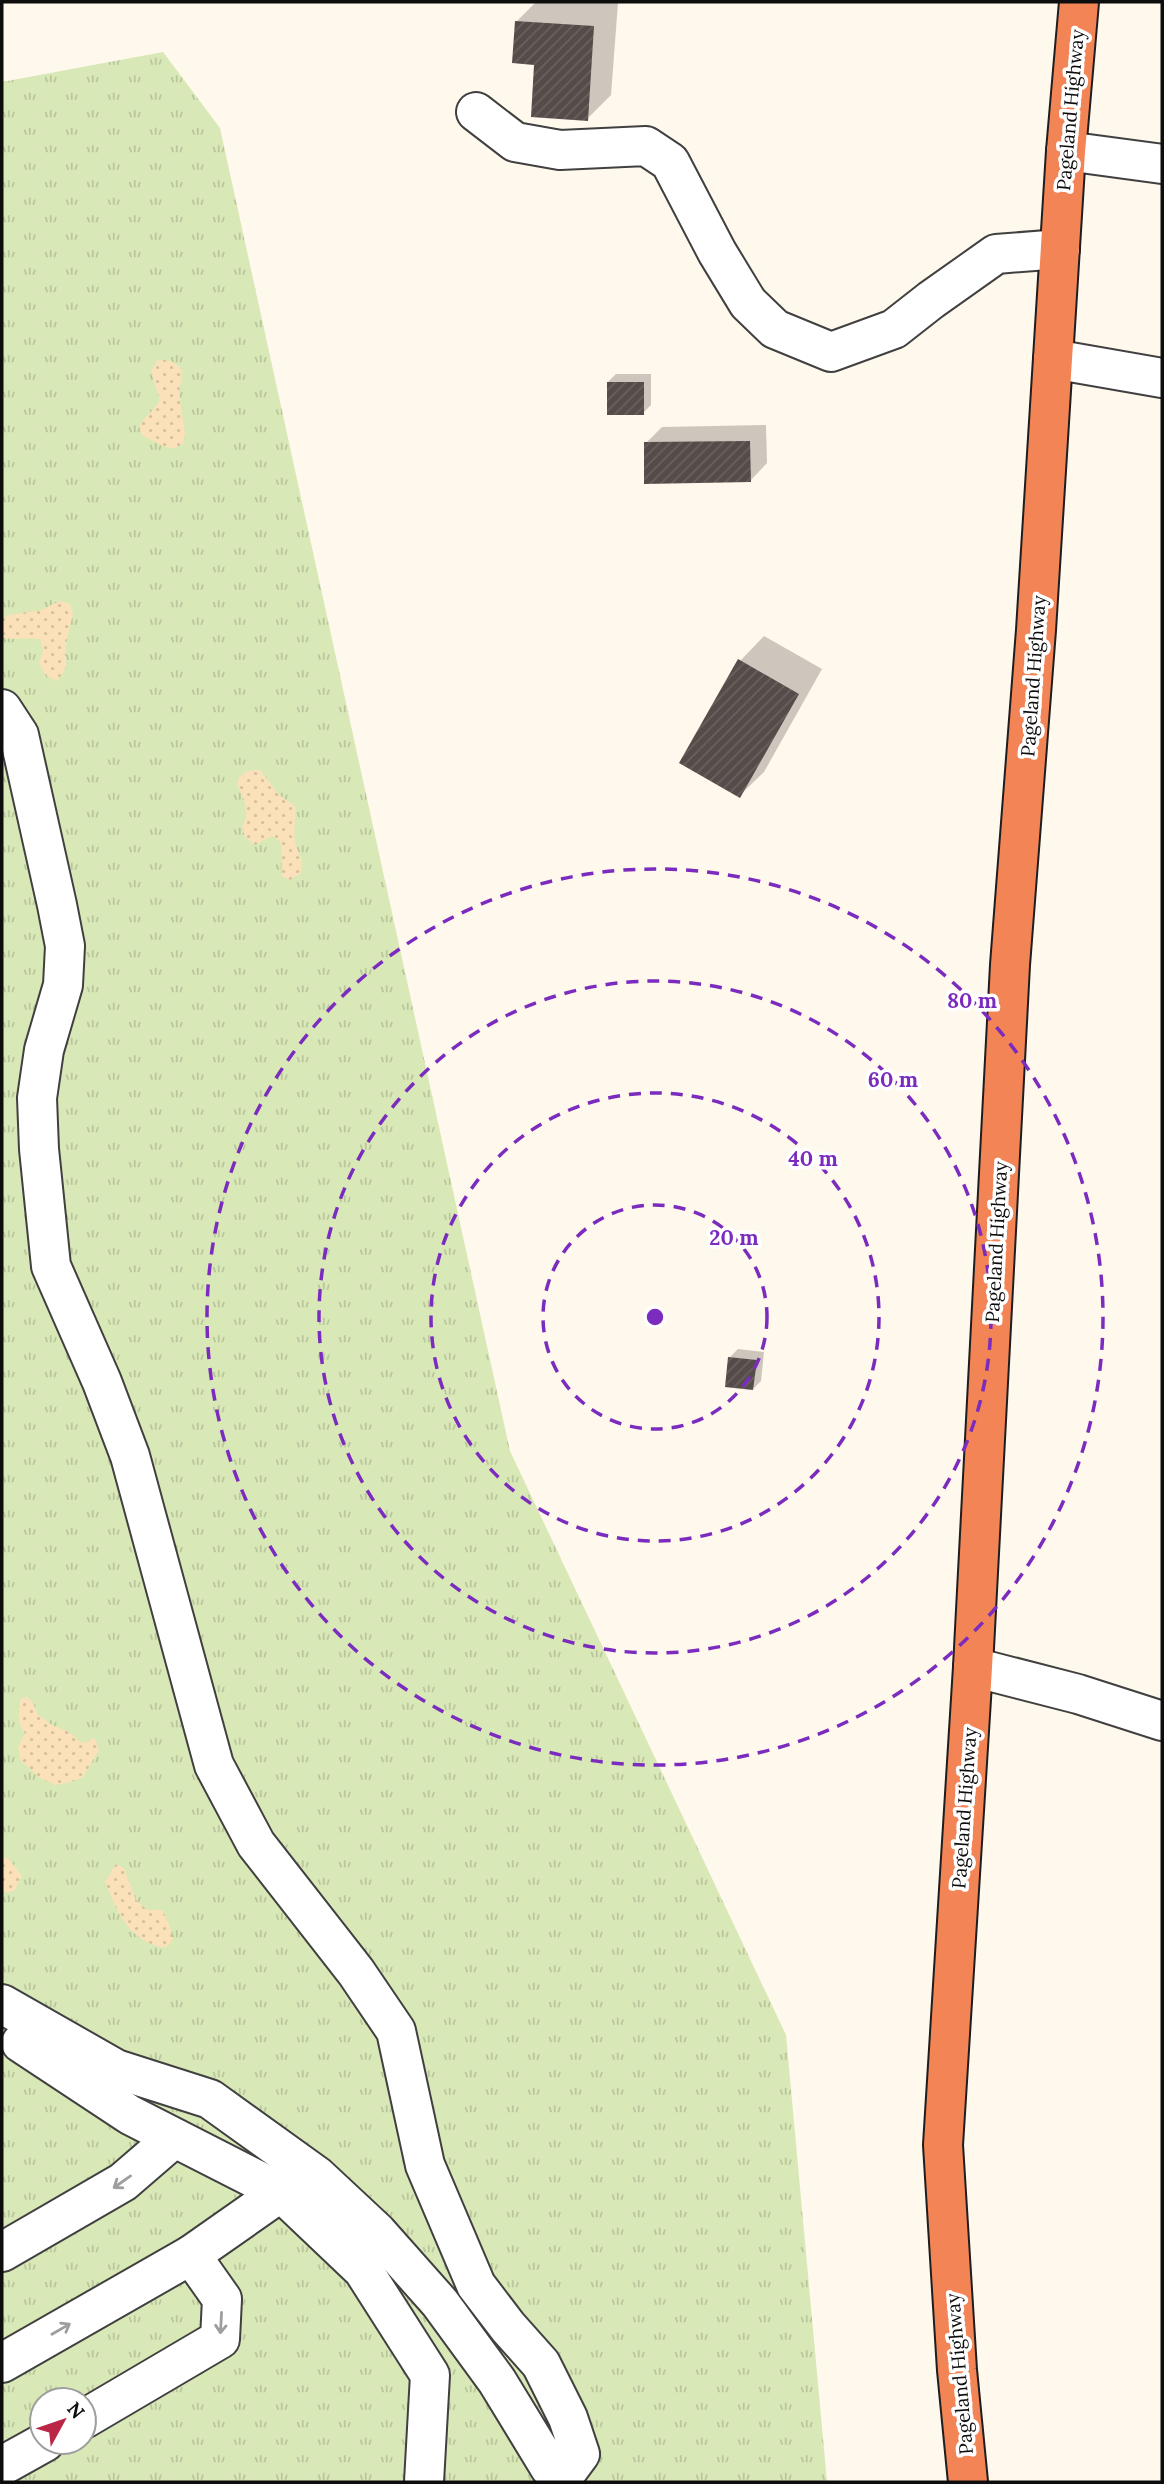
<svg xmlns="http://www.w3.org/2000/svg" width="1164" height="2484" font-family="Lora,serif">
	<defs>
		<pattern id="grass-tufts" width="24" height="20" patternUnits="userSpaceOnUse" patternTransform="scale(1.75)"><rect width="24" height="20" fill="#d9e8b7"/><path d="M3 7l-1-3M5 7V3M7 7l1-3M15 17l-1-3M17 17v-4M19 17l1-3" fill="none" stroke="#b9c69c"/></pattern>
		<pattern id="sand-dots" width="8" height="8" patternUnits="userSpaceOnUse" patternTransform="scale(1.75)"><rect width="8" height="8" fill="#fae1b9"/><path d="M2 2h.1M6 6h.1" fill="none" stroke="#d5c09e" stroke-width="1.8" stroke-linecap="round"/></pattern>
		<pattern id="building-hatch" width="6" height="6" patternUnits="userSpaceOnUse" patternTransform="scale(1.75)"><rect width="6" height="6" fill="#554c49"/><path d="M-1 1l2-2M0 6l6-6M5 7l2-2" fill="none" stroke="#68615f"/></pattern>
	</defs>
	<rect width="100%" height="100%" fill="#fff8ec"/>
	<path fill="url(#grass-tufts)" fill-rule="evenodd" d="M163,52L220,128L510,1451L786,2035L827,2482H2V82ZM42,2400H84V2442H42Z"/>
	<g fill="url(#sand-dots)">
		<path d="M158,360C170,360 176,361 182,372L179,393L185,434L183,444L175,448L164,447L142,435L139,426C146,416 154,410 160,400L151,371Z"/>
		<path d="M60,601L70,604L73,614L66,643V668L57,681L46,676L39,663L43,651L40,639C27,637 14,641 2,637V619L9,615L41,610Z"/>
		<path d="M260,770L278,794L296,807C296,816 293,833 295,841C298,856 303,854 301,873L290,880L282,876C280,863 284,853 280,841L272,836L255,845L245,837L242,827C250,811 245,800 237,785L239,777L247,771Z"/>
		<path d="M27,1697L33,1703L38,1715L52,1725L69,1732L82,1743L95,1738L99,1750L83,1777L71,1782L55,1785L40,1778L21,1761L18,1747L25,1733C17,1722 18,1712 21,1699Z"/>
		<path d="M2,1857L8,1858L22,1876L14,1891L2,1893Z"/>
		<path d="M116,1864L124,1868L136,1900L147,1910H162L169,1924L173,1939L166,1948C129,1942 118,1913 105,1882Z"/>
	</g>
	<g fill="#0003">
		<path d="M536,2L618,3L611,95L587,119L536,63L516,22Z"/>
		<path d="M616,374H651V405L643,413L608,382Z"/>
		<path d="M766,425L767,463L751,480L646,443L662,427Z"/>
		<path d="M764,636L822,669L764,772L739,796L740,661Z"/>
		<path d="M738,1349L764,1352L761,1381L753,1389L730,1357Z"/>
	</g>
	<g fill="url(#building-hatch)">
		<path d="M515,21L594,26L588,121L531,117L534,65L512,63Z"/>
		<rect x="607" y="382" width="37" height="33"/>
		<path d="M750,441L751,482L644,484V442Z"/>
		<path d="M738,659L799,694L740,798L679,763Z"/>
		<path d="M728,1357L757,1360L753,1390L725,1387Z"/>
	</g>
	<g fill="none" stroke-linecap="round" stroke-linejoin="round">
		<g stroke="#404040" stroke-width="42">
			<g id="minor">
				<path d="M476,112L515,142L560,150L646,146L670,162L717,252L748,303L775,329L831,352L894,329L931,300L996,254L1060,249"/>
				<path d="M1066,151L1162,164"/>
				<path d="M1053,359L1162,378"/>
				<path d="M2,709L19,735L57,905L65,946L63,985L44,1050L37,1098L39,1149L51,1266L102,1382L130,1456L214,1765L256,1844L356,1972L396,2031L425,2165L476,2285L508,2327L541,2364L568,2418L580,2454L566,2473L550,2468L497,2381L440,2303L377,2232L317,2176L210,2099L116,2069L2,2004"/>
				<path d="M973,1667L1078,1694L1162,1721"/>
				<path d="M21,2043L130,2115L281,2192L363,2270L430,2375L424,2482"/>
				<path d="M2,2252L123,2182L174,2138"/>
				<path d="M191,2255L281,2192"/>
				<path d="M2,2363L191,2255L222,2299L220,2339L84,2419"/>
				<path d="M2,2466L45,2442"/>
			</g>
		</g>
		<g stroke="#1e1e1e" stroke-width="42">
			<path id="highway" d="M968,2482L957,2370L943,2145L973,1667L1010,965L1036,630L1066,151L1079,2"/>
		</g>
		<use href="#minor" stroke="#fff" stroke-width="38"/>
		<use href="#highway" stroke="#f38456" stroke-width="38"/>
	</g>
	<defs><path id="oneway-shaft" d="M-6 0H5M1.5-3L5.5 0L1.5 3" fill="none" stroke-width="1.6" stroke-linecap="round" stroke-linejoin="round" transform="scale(1.75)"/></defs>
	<g stroke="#9e9e9e">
		<use href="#oneway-shaft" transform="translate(122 2182) rotate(145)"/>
		<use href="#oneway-shaft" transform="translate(221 2323) rotate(93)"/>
		<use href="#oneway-shaft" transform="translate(61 2329) rotate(-30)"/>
	</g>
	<g fill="none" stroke="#7b2cbf" stroke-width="3.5" stroke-dasharray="12 9">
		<circle cx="655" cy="1317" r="112"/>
		<circle cx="655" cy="1317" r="224"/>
		<circle cx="655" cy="1317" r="336"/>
		<circle cx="655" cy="1317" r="448"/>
	</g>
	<g text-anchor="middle" stroke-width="7" stroke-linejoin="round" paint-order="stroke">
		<g font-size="19" fill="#0d0d0d" stroke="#fff">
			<text transform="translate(1070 110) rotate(-85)" y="7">Pageland Highway</text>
			<text transform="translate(1033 676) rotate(-86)" y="7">Pageland Highway</text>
			<text transform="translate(996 1242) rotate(-87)" y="7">Pageland Highway</text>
			<text transform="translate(964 1808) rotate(-86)" y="7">Pageland Highway</text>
			<text transform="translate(959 2374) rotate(-95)" y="7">Pageland Highway</text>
		</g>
	</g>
	<circle cx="655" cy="1317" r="10" fill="#7b2cbf" stroke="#fff" stroke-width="3.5"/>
	<g font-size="21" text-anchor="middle" font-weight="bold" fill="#7b2cbf" stroke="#fff" stroke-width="7" stroke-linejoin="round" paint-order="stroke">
		<text x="972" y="1008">80 m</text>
		<text x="893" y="1087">60 m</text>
		<text x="813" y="1166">40 m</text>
		<text x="734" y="1245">20 m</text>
	</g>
	<rect width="1164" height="2484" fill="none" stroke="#0d0d0d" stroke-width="7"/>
	<g transform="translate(63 2421) rotate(50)"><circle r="33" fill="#ffffff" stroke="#9e9e9e" stroke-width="2"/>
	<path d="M0-5L12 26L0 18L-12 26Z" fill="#bb2646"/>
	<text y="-10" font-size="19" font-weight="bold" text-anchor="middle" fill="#0d0d0d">N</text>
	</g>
</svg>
